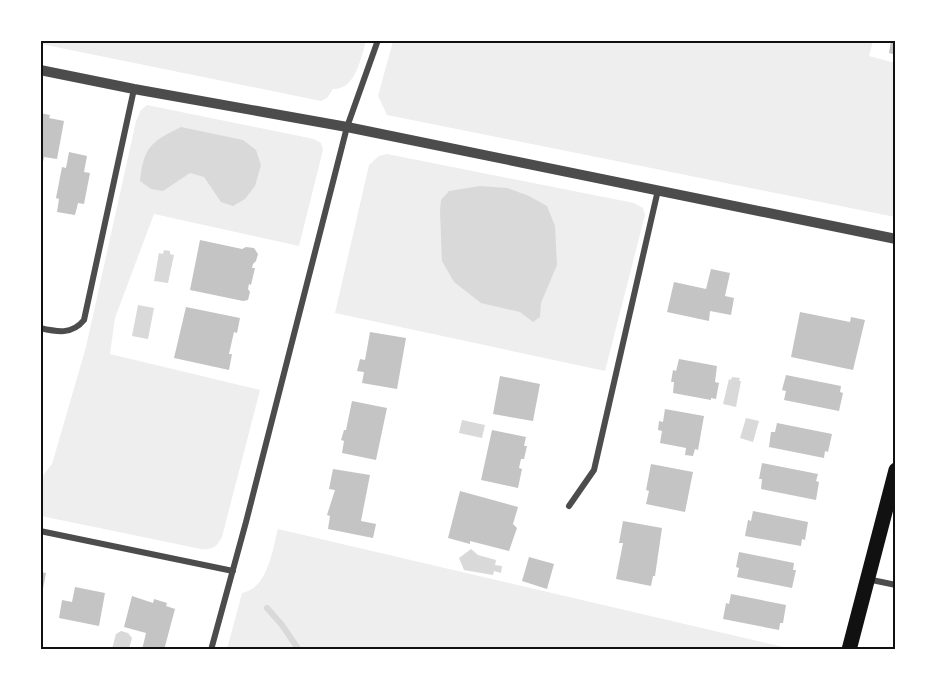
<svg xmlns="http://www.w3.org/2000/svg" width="936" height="690" font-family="Jost,sans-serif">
	<rect width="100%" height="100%" fill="#fff"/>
	<g fill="#eee">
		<path d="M40,41H366C361,57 356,90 333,89L327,98L321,101L41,44Z"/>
		<path d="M393,41H873L869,56L895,63V217L387,115L378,96Z"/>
		<path d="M147,105L314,139L321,143L323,150L299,246L154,214L115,318L110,354L260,390L222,537C217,547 212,550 201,549L41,516V478L52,464L86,347L136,121L141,110Z"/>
		<path d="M387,154L634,203L643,208L645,215L605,371L335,313L369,165L379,156Z"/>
		<path d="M278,529L792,649H227L242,593C268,588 272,551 278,529Z"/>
	</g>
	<g fill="#d9d9d9">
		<path d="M181,127L243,140L256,150L261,165L255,186L245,199L233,206L221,202L204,177L190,173L163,191L151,189L140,181C144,146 151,142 181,127Z"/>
		<path d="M480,186L507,188L529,196L547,206L555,226L557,265L541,303L540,317L533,322L520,312L481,303L454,282L442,261L440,211L441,200L449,191Z"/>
		<path d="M164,250L170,251V254L174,255L168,283L154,281L159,253L163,254Z"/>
		<path d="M138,305L154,308L148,339L132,336Z"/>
		<path d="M732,377L740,378L739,381H741L736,407L723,404L729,379L731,380Z"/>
		<path d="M746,418L759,421L753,442L740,438Z"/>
		<path d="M462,420L485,425L482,438L459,433Z"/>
		<path d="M471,549L478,555L496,560L495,565L502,566L501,573L494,571L493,575L464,570L459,558Z"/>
		<path d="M121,631L128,633L132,638L129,649H112L116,634Z"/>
	</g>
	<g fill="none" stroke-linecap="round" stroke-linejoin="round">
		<path stroke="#d9d9d9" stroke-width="6" d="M267,608L282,625L299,650"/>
	</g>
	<g fill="#c4c4c4">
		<path d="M891,40H896V55L889,53Z"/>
		<path d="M40,113L50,115L49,118L64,121L57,159L44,157L43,162H40Z"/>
		<path d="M69,152L87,156L84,172L90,173L84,204L78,203L75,215L57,212L59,199L56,198L62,167L66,168Z"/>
		<path d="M200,240L242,249L246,247L254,248L258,254L256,261L253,264L252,268H255L251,285L249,284L248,289L250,292L248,300L243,301L190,290Z"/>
		<path d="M711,269L730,273L725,296L734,298L731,315L710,311L709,321L667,312L674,282L706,289Z"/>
		<path d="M186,307L240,318L237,333L234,332L229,354H232L229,370L174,358Z"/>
		<path d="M800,312L850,322L851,317L865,320L853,370L791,357Z"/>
		<path d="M370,332L406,338L397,389L362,383L364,372L357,371L360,359L365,360Z"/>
		<path d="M679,359L717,366L715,382L719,383L716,399L711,398V400L673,393L674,382H671L673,370L676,371Z"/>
		<path d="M786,375L841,386L840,392L843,393L839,411L784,400L786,391L782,390Z"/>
		<path d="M500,376L540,384L533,421L493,414Z"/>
		<path d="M352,401L387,408L376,460L342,453L344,441L341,440L344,430H346Z"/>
		<path d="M665,409L704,416L698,450L695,449L693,456L685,455L686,448L660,443L662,431L658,430L659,421L663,422Z"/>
		<path d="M777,423L832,434L828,452L825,451L824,458L769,447L771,432H775Z"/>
		<path d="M492,430L526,437L524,446H527L524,459H521L519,468L522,469L518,488L481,480Z"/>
		<path d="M762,463L818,474L816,481L819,482L816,500L761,489L762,479H759Z"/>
		<path d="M651,464L693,472L685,512L646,504L649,491L646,490Z"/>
		<path d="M333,469L370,475L361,521L376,524L373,538L328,529L330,516L327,515L335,490L329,489Z"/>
		<path d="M460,491L518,507L513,524L517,528L509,551L470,541V544L448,538Z"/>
		<path d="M753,511L808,522L805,540L802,539L801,546L745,536L748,520L751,521Z"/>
		<path d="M623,521L662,528L655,576H653L651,586L616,579L623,543H619Z"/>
		<path d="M739,552L794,563L793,570H796L792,588L737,577L739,568L736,567Z"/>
		<path d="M529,557L554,564L547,589L522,581Z"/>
		<path d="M40,572L46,573L42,594H40Z"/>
		<path d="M75,587L105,593L99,626L59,618L62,600L72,602Z"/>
		<path d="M731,594L786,605L783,623H780L779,630L723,619L726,603L729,604Z"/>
		<path d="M132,596L153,603L154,599L167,603L166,606L175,609L164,650H142L146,633L124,627Z"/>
	</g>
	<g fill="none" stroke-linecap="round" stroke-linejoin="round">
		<g stroke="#4c4c4c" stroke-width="6">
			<path d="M40,328C57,332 72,335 84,320L134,89"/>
			<path d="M569,506L594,470L658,190"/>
			<path d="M40,531L233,571"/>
			<path d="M867,579L896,585"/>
			<path d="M211,650L246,522L347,127L378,40"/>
		</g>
		<path stroke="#4c4c4c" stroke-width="10" d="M40,70L134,89L347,127L896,239"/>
		<path stroke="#111" stroke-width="15" d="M849,650L896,470"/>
	</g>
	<rect width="936" height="690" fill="none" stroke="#ffffff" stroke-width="84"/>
	<rect x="42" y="42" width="852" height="606" fill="none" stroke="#111" stroke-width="2"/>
</svg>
